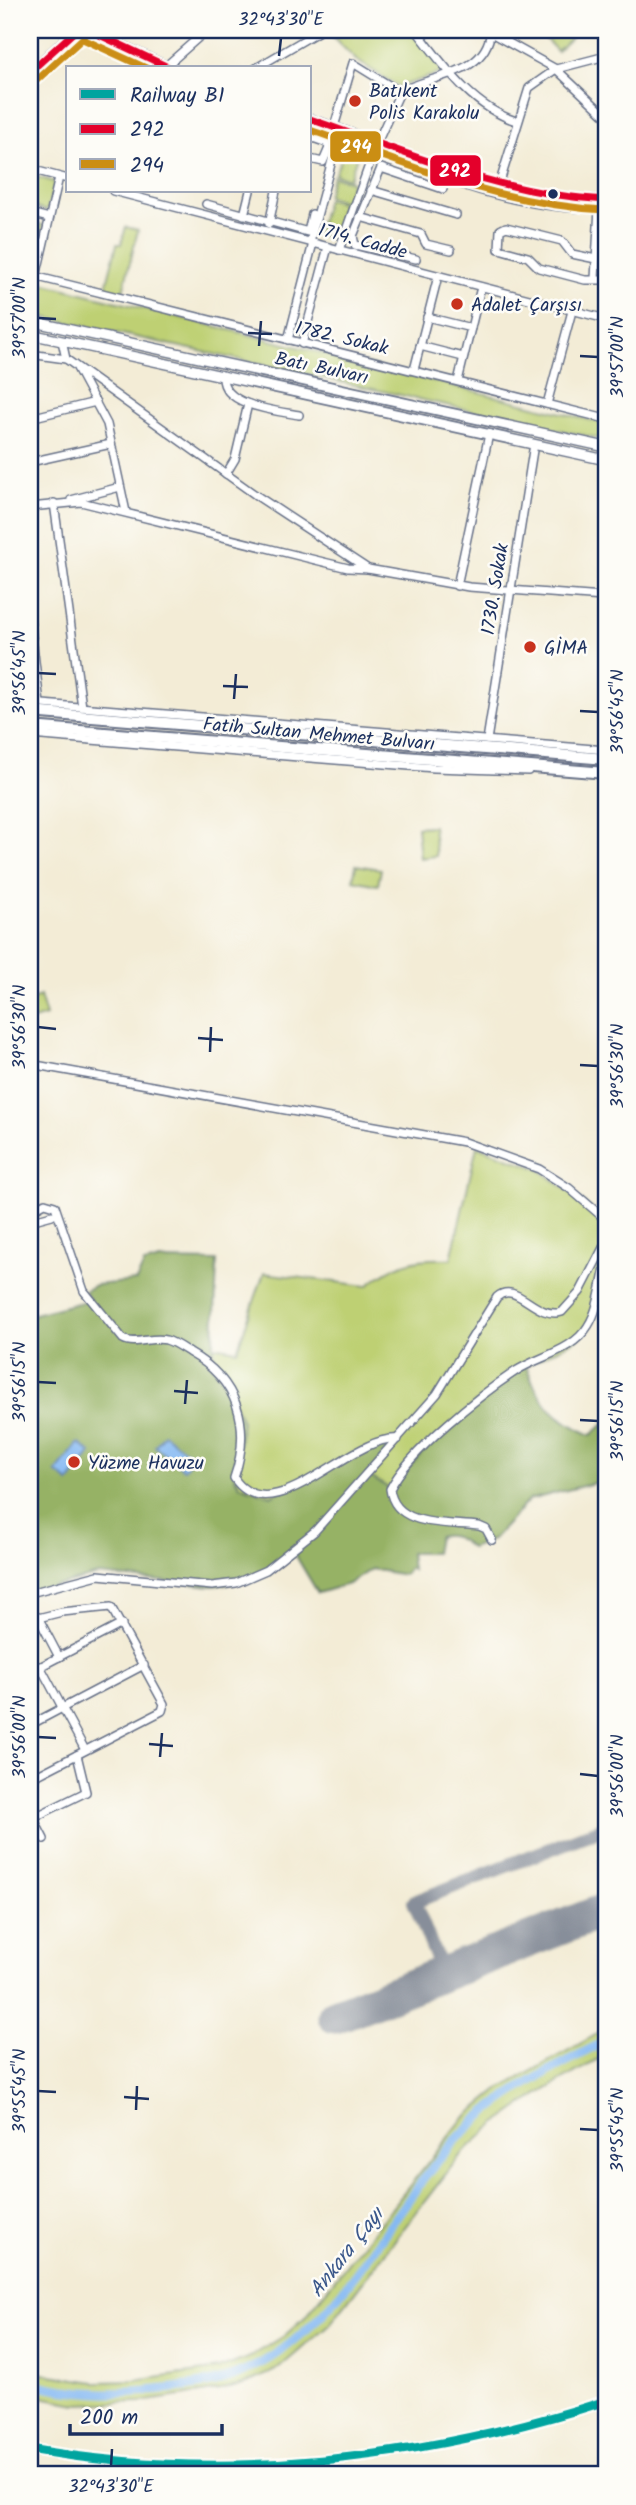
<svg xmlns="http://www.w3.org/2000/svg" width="636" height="2505" font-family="Kalam,sans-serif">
	<rect width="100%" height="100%" fill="#fdfcf7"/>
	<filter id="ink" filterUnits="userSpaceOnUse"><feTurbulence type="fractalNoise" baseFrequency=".0143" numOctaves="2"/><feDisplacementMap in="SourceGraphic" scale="14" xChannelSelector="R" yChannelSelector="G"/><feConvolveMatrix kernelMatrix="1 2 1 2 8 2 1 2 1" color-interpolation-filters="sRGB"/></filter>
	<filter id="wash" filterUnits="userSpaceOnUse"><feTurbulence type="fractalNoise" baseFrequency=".00686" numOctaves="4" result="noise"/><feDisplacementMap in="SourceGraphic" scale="28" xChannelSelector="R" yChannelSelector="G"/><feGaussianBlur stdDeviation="1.57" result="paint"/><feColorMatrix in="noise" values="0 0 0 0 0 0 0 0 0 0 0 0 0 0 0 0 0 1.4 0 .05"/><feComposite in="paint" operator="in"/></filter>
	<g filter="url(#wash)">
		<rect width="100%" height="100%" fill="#f3ecd6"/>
		<g fill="#bed073" stroke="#6c8068" stroke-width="2">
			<path d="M338,30H412L443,72L399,87L356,60L329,33Z"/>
			<path d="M537,30H564L571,38L557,51Z"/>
			<path d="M343,153L357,157L349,179L335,174Z"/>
			<path d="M30,175L55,182L47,211L30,206Z"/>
			<path d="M333,176L352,182L346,202L327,196Z"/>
			<path d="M327,199L343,203L333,238L317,234Z"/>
			<path d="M30,222L44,225L32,271H30Z"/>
			<path d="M126,227L138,230L122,295L105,291L117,244H121Z"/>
			<path d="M30,280L606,424V440L30,314Z"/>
			<path d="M433,826L436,856L420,858L417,827Z"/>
			<path d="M356,865L381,869L378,885L353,880Z"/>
			<path d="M40,996L46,1016L30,1021V1001Z"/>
			<path d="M477,1146L539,1169L606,1220V1264L593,1316L579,1338L517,1370L390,1489L367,1475L350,1455L271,1496L239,1485L213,1368L214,1346L237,1350L264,1273L367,1286C395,1263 414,1257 451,1259Z"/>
			<path d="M606,2029V2055C553,2085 502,2113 459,2157L330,2324L278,2369L253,2381L227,2389L142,2402L77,2404L30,2395V2372L96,2382L134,2381L219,2369L250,2357L284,2336L305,2317L462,2120L500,2089Z"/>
		</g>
		<path fill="#96b265" stroke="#587062" stroke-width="2" d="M160,1260L217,1261L213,1368L223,1379L242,1421L235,1478L239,1485L271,1496L350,1455L398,1439L367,1475L390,1489C431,1440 473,1401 526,1365C539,1403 554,1419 591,1435L606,1422V1480L529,1500L492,1540L471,1548C461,1539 451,1533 438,1537L435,1553H410L412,1570L409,1568L404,1575L371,1569L348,1584L318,1593L293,1551L266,1570L236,1583L212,1586L98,1575L30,1593V1315L90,1300L84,1291L95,1285L136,1281L144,1264Z"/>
		<g fill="#85b9f3" stroke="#5074a8" stroke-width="2">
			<path d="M164,1434L193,1457L184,1469L155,1446Z"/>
			<path d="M79,1443L91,1453L69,1482L56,1472Z"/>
		</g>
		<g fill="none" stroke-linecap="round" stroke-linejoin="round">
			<path stroke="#85b9f3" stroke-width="9" d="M30,2383C77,2395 118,2395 166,2389C190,2386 216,2384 239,2374C344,2331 387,2208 464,2132C504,2092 556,2067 606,2041"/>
			<path stroke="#878e9a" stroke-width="14" d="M443,1974L414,1902L606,1827"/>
			<path stroke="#878e9a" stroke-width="35" d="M335,2016L606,1910"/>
		</g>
	</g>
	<g filter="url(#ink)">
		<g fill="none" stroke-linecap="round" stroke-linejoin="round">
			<g stroke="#677188" stroke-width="10">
				<g id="minor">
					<path d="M115,30L116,32"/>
					<path d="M416,30C444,66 472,107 516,121"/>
					<path d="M491,33L556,69L606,116"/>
					<path d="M166,66L207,30"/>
					<path d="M256,68L321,30"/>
					<path d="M334,127L353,63L400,92"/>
					<path d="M310,137L327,143L329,148L323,162L310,159"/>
					<path d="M377,143L400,92C431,74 486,77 491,30"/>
					<path d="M30,169L68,179"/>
					<path d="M499,185L529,88L556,69L606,56"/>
					<path d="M371,190L456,215"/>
					<path d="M113,191L606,319"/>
					<path d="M206,204L308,232L312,214"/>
					<path d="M30,213L49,218"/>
					<path d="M244,215L250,191"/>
					<path d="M360,217L421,234L426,244L451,250"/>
					<path d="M269,224L276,191"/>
					<path d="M310,242L338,138"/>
					<path d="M339,250L374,151"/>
					<path d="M416,259L355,245L353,236L381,168L443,189"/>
					<path d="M596,259L572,254L562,241L506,227L500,230L499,249L528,257L539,268L585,280H606"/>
					<path d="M30,275L606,419"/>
					<path d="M36,277L59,177"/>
					<path d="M595,279L599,208"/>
					<path d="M427,317L471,328"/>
					<path d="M288,340L313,243"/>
					<path d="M62,341L66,359L77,367L257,496L368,569L469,587L603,597L606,595"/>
					<path d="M302,344L328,247"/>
					<path d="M420,346L463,357"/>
					<path d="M30,354L66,359"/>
					<path d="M77,368L107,424L126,512"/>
					<path d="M414,370L438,276"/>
					<path d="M223,376C221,406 278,411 299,415"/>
					<path d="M458,381L481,287"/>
					<path d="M547,404L572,311"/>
					<path d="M30,418L96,402"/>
					<path d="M30,462L111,444"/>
					<path d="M226,474L235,459L248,404"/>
					<path d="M71,500L120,487"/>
					<path d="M54,503L82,707"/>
					<path d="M30,507L81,502L348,568L368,569"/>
					<path d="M457,586L489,434"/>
					<path d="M30,619L40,704"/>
					<path d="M30,703L606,750"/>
					<path d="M30,735L434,768L528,771"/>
					<path d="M487,740L534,444"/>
					<path d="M30,1064L464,1142L539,1169L569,1188L606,1220"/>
					<path d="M30,1211L45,1203L55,1206L84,1291L123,1339C135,1346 152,1336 166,1340C174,1342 182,1348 190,1353C238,1380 252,1426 234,1478C272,1535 351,1434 398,1439"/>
					<path d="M30,1221L52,1215"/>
					<path d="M492,1540L486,1529L479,1526C450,1522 395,1529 390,1489C409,1451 480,1395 516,1371C539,1356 573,1351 588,1326C599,1309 601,1283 606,1264"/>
					<path d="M30,1593L98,1575L212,1586L236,1583L266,1570L315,1531L437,1394L497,1297C517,1280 535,1320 562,1312L580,1292L606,1242"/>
					<path d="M38,1617L59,1657"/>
					<path d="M30,1620L62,1612L111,1607L164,1704L162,1711L30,1779"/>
					<path d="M40,1666L85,1750"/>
					<path d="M30,1672L122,1624"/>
					<path d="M30,1725L144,1665"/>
					<path d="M30,1812L44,1839"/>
					<path d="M31,1814H41L86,1792L77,1755"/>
				</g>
			</g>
			<g stroke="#677188" stroke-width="12">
				<g id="major">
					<path d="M89,30L170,68"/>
					<path d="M74,32L149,68"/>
					<path d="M30,72L76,30"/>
					<path d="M30,83L85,32"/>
					<path d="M310,119C407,151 501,201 606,200"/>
					<path d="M310,128C406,161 502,211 606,208"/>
					<path d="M30,321L606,447"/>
					<path d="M30,334L606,460"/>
				</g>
			</g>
			<g stroke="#677188" stroke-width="14">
				<g id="highway">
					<path d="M30,712L606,759"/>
					<path d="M30,727L606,773"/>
				</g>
			</g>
			<use href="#minor" stroke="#fff" stroke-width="7"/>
			<use href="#major" stroke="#fff" stroke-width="9"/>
			<use href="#highway" stroke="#fff" stroke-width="10"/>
			<g stroke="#fdfcf7" stroke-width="12">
				<g id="bus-1">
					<path d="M89,30L170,68"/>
					<path d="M30,72L76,30"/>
					<path d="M310,119C408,153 501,195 606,200"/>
				</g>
			</g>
			<g stroke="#fdfcf7" stroke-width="12">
				<g id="bus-2">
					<path d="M85,40L146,68"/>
					<path d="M37,80L83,38"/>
					<path d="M310,130C408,164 500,205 605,210"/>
				</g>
			</g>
			<use href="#bus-1" stroke="#e4002b" stroke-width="7"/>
			<use href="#bus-2" stroke="#cb8e13" stroke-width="7"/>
			<g stroke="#fdfcf7" stroke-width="14">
				<path id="rail-1" d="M30,2449C222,2484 422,2460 606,2401"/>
			</g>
			<use href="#rail-1" stroke="#00a49f" stroke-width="9"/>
		</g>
	</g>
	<path fill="none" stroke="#1b2f5e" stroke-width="2.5" d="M279,56L281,38M38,318L56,319M248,333L272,334M259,346L261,321M580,356L598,357M38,673L56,674M223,686L248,687M234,699L236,674M580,711L598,712M38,1027L56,1029M198,1038L223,1040M210,1052L211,1027M580,1065L598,1066M38,1382L56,1383M174,1391L198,1393M185,1404L187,1380M580,1420L598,1421M38,1737L56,1738M149,1744L173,1746M160,1757L162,1733M580,1774L598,1776M38,2091L56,2092M124,2097L149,2099M136,2110L137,2086M580,2129L598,2130M111,2466L112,2449"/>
	<g fill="#c8321e" stroke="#fdfcf7" stroke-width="2.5">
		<circle cx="355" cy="101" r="7"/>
		<circle cx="457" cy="304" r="7"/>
		<circle cx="530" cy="647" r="7"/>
		<circle cx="74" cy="1462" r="7"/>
	</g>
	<circle fill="#1b2f5e" stroke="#fdfcf7" stroke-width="2.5" cx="553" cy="194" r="6"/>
	<g text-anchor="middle" stroke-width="5" stroke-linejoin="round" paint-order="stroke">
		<g font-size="19" fill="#1b2f5e" stroke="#fdfcf7" text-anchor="start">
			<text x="369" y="97">Batıkent<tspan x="369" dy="22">Polis Karakolu</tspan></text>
			<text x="471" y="311">Adalet Çarşısı</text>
			<text x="544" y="654">GİMA</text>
			<text x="88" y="1469">Yüzme Havuzu</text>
		</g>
		<g font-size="19" fill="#1b2f5e" stroke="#fdfcf7">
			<text transform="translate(363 240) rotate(15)" y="7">1714. Cadde</text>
			<text transform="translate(342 337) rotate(13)" y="7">1782. Sokak</text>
			<text transform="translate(322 367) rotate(12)" y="7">Batı Bulvarı</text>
			<text transform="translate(494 589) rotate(-81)" y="7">1730. Sokak</text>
			<text transform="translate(319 733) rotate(5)" y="7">Fatih Sultan Mehmet Bulvarı</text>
		</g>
		<g font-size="21" font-style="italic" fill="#3b588b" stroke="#fdfcf7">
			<text transform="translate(346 2252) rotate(-52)" y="7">Ankara Çayı</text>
		</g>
	</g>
	<g stroke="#fdfcf7" stroke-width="2.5">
		<rect x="329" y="130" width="53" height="33" rx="7" fill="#cb8e13"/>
		<rect x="429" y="154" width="53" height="33" rx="7" fill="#e4002b"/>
	</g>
	<g font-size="19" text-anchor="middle" font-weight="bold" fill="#fff">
		<text x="356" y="153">294</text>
		<text x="455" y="177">292</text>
	</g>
	<rect width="636" height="2505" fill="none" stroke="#fdfcf7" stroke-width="77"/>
	<rect x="66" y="66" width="245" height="126" fill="#fdfcf7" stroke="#a3aaba" stroke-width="2"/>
	<rect x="80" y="89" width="35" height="10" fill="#00a49f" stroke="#a3aaba" stroke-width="2"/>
	<text x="130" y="102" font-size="21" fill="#1b2f5e">Railway B1</text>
	<rect x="80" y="124" width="35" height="10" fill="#e4002b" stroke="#a3aaba" stroke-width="2"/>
	<text x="130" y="136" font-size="21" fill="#1b2f5e">292</text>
	<rect x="80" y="159" width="35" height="10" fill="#cb8e13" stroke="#a3aaba" stroke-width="2"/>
	<text x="130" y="172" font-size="21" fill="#1b2f5e">294</text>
	<path d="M70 2424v10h152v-10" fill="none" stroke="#1b2f5e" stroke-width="3.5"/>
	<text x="80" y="2424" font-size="21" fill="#1b2f5e" stroke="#fdfcf7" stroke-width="5" paint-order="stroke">200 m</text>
	<rect x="38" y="38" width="560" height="2428" fill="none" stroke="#1b2f5e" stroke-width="2.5"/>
	<g font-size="18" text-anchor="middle" fill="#1b2f5e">
		<text x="281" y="25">32°43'30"E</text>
		<text transform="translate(19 318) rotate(-90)" y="6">39°57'00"N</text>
		<text transform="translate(617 357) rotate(-90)" y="6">39°57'00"N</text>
		<text transform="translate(19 673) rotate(-90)" y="6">39°56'45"N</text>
		<text transform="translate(617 712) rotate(-90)" y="6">39°56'45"N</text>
		<text transform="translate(19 1027) rotate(-90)" y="6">39°56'30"N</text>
		<text transform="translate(617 1066) rotate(-90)" y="6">39°56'30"N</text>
		<text transform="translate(19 1382) rotate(-90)" y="6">39°56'15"N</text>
		<text transform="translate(617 1421) rotate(-90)" y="6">39°56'15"N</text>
		<text transform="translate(19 1737) rotate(-90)" y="6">39°56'00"N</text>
		<text transform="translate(617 1776) rotate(-90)" y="6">39°56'00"N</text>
		<text transform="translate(19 2091) rotate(-90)" y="6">39°55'45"N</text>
		<text transform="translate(617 2130) rotate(-90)" y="6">39°55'45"N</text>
		<text x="111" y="2492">32°43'30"E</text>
	</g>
</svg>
